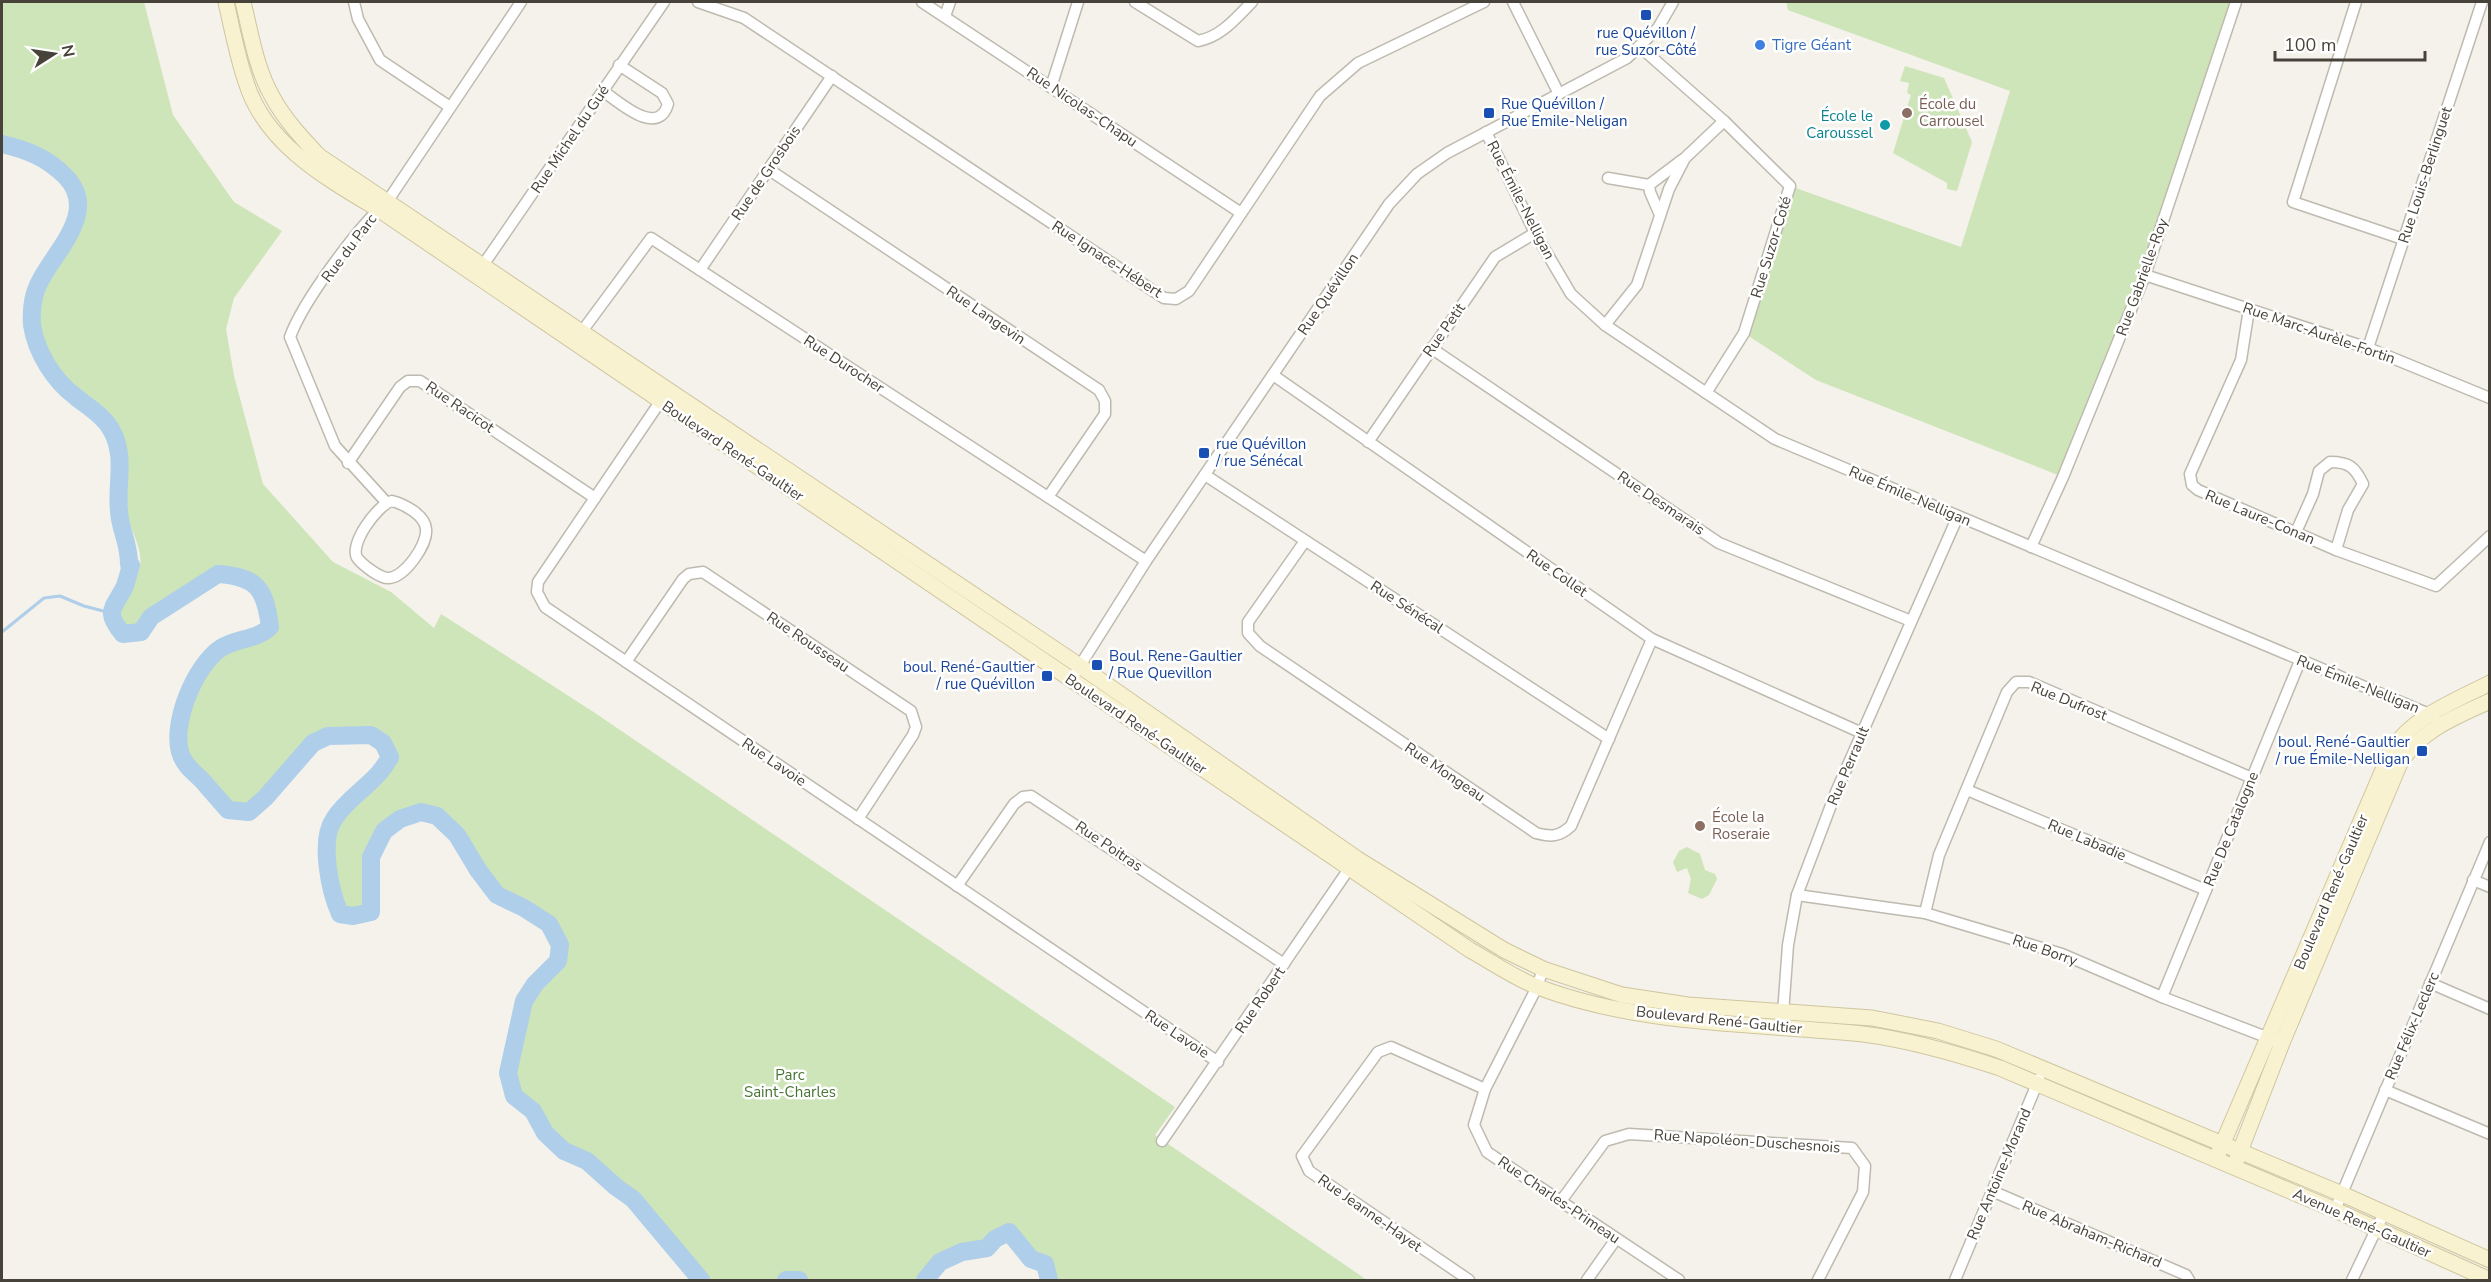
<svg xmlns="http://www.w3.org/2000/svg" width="2491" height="1282" font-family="'Nunito Sans',sans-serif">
	<rect width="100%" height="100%" fill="#f4f2eb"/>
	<g fill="#cee4b9">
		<path d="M2,2H144L173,115L234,202L282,231L234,298L226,329L234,376L263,484L333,562L391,592L434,628L441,614L595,713L1175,1107L1155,1135L1367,1280H1049L1045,1264L1031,1259L1009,1232L995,1239L987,1248L962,1252L940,1262L925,1280H701L633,1199L616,1187L587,1161L564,1151L545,1133L533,1111L514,1096L508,1073L524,1001L535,984L558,961L560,945L549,924L524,908L497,895L478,870L457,835L437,816L421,812L400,819L384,831L371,857V912L353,916L340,914C330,891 319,841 334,819C349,795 376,784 390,757L383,743L371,735L328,736L313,743L265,798L249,812L228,810C221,802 214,794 207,786C198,774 187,770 181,755C170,725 195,665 220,648C236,638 257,640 270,627C266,588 257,577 218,574L152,617L141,632C127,630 114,626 117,609C129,598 137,581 140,565C143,550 131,531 128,517C119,482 135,454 112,419C99,401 77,394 63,378C52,366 45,345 40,329C24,276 101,239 83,190C70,157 32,148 2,138Z"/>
		<path d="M1786,2H2236L2145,275L2063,477L1816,380L1744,333L1790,186L1961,247L2010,91L1788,10Z"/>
		<path d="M1905,66L1944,78L1972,142L1957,191L1947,189V183L1893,153L1911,95L1907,93L1909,83L1900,81Z"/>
		<path d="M1687,847L1700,854L1705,870L1715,874L1717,879L1709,895L1702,899L1688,893L1691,879L1687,868L1677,872L1673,862L1679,851Z"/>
	</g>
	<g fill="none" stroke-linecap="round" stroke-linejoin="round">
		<path stroke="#aeceea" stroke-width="3" d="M2,632L44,598L60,596L84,606L111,613"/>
		<g stroke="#aeceea" stroke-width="18">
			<path d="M2,144C27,150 46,157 65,176C101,212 53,252 38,285C32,298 31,310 32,325C36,352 54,381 76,397C88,407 104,416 112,431C126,458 116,483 119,511C120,530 129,542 129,564L131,565C129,572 127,581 124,588C113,609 104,612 123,634L141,632L151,617L218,574C257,577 265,588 270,627C257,640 236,638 221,648C195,665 170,725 181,755C187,770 198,774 207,786C214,794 221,802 228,810L249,812L265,798L313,743L328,736L371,735L383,743L390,757C376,784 349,795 334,819C319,841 330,891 340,914L353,916L371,912V857L384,831L400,819L421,812L437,816L457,835L478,870L497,895L524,908L549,924L560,945L558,961L535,984L524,1001L508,1073L514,1096L533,1111L545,1133L564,1151L587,1161L616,1187L633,1199L701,1280"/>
			<path d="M786,1280H799"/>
			<path d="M925,1280L940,1262L962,1252L987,1248L995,1239L1009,1232L1031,1259L1045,1264L1049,1280"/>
		</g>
		<g stroke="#bfbaaf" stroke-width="13">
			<g id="street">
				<path d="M354,2L358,19L380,60L450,107"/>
				<path d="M698,2L744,18L1164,298L1176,299L1189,291L1320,96L1358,63L1484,2"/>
				<path d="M922,2L1241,213"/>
				<path d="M1135,2L1198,41C1221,37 1236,18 1252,2"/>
				<path d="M1513,2L1559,94"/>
				<path d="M2356,2L2293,202L2403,239"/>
				<path d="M945,16L950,2"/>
				<path d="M1639,46L1724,121L1790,186L1744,333L1706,393"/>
				<path d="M1051,87L1078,2"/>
				<path d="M603,91C619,102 658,138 668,104L662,93L619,65"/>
				<path d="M1486,132L1535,233L1571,294L1605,325L1775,439L2434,716"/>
				<path d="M768,169L1099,390L1105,401V414L1048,497"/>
				<path d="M1608,178L1649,185"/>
				<path d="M1660,215L1650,192L1649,185L1682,160"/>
				<path d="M700,270L832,76"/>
				<path d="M479,271L664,2"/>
				<path d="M2145,275L2368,348L2490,398"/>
				<path d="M2249,309L2241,360L2190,474L2192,485L2198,490L2336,550L2436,586L2490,536"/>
				<path d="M1605,325L1637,285L1669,189L1685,158L1724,121"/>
				<path d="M577,338L651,238L1146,561"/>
				<path d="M1431,348L1719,543L1911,621"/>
				<path d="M2368,348L2482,2"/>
				<path d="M1273,375L1652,639L1862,733"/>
				<path d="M664,396L538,582L537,592L545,607L1218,1062"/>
				<path d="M1368,442L1495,257L1535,233"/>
				<path d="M348,463L400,387L408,381H420L595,498"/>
				<path d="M1205,475L1609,739"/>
				<path d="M392,501C404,504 425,515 426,529C428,544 405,577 389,578C381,579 364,566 358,559C347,546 378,504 392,501Z"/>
				<path d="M386,502L335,446L290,337C302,303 359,225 387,202L521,2"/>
				<path d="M2296,532L2313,494L2319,471L2330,462C2349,462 2355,467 2363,484L2348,510L2336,550"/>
				<path d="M1305,541L1248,622V633L1260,646L1536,833C1551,837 1559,837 1571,826L1652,639"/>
				<path d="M2031,547L2063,477L2145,275L2236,2"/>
				<path d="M626,662L683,579L689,574L703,572L911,711L916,727L913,735L858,819"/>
				<path d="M1076,672L1146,561L1389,204L1417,174L1447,153L1627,58L1658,28L1673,2"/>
				<path d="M1967,790L2206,890"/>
				<path d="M2473,880L2490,887"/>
				<path d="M957,886L1014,804L1023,797L1031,796L1284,964"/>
				<path d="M1797,895L1925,913L2062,954L2162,997L2274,1040"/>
				<path d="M1925,913L1939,855L2007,692L2016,682H2029L2252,778"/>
				<path d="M1543,969L1537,987L1485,1089L1474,1125L1487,1152L1679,1280"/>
				<path d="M2430,983L2490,1009"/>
				<path d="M2162,997L2300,661"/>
				<path d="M1782,1027L1788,945L1797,895L1836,792L1958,516"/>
				<path d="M2385,1090L2490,1134"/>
				<path d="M1162,1141L1353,863"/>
				<path d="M1992,1191L2186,1275L2189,1280"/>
				<path d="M1561,1201L1605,1141L1629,1134L1852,1148L1865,1166L1863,1192L1818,1280"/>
				<path d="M2335,1210L2490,842"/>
				<path d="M1469,1280L1309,1171L1302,1156L1378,1052L1391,1047L1485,1089"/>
				<path d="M1587,1280L1616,1239"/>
				<path d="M1955,1280L2039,1079"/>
				<path d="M2352,1280L2384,1213"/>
			</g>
		</g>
		<g stroke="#cfc6a0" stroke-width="17">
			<g id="secondary">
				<path d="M226,2C232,28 237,56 246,82C265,144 326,178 378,209L1470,950C1492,962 1514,978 1538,987C1641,1026 1754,1023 1863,1034C1910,1040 1955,1053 2000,1068L2335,1210L2490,1280"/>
				<path d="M243,2C251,34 256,69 273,98C285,120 302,138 319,156L1080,666L1356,858L1504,950L1543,969L1622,995L1688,1005L1872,1018L1938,1031L1996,1049L2342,1194L2490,1260"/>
				<path d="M2219,1152L2391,751C2412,717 2455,701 2490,683"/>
				<path d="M2237,1159L2282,1043L2400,763C2421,730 2455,717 2490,701"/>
			</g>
		</g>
		<use href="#street" stroke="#fff" stroke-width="10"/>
		<use href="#secondary" stroke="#f9f2d0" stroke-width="15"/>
	</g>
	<g fill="#1a4fb4" stroke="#fff" stroke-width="2">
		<rect x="1640" y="9" width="12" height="12" rx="3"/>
		<rect x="1483" y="107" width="12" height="12" rx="3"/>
		<rect x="1198" y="447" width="12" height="12" rx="3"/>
		<rect x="1091" y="659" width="12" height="12" rx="3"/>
		<rect x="1041" y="670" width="12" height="12" rx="3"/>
		<rect x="2416" y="745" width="12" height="12" rx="3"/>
	</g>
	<circle fill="#3f7fe0" stroke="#fff" stroke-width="2" cx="1760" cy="45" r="6"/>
	<g fill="#8d6e63" stroke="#fff" stroke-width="2">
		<circle cx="1907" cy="113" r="6"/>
		<circle cx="1700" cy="826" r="6"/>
	</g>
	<circle fill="#0f9aa8" stroke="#fff" stroke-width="2" cx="1885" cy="125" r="6"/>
	<g text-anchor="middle" stroke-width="5" stroke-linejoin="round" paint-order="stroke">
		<g font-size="15" fill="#164399" stroke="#fff" text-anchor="start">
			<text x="1646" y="38" text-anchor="middle">rue Quévillon /<tspan x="1646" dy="17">rue Suzor-Côté</tspan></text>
			<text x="1501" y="109">Rue Quévillon /<tspan x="1501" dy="17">Rue Emile-Neligan</tspan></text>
			<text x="1216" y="449">rue Quévillon<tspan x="1216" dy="17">/ rue Sénécal</tspan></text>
			<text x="1109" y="661">Boul. Rene-Gaultier<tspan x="1109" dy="17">/ Rue Quevillon</tspan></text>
			<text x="1035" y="672" text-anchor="end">boul. René-Gaultier<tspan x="1035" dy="17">/ rue Quévillon</tspan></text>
			<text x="2410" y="747" text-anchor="end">boul. René-Gaultier<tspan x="2410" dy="17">/ rue Émile-Nelligan</tspan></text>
		</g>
		<g font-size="15" fill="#366cbe" stroke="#fff" text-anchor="start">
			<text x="1772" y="50">Tigre Géant</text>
		</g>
		<g font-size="15" fill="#785e54" stroke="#fff" text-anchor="start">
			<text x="1919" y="109">École du<tspan x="1919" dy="17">Carrousel</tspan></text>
			<text x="1712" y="822">École la<tspan x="1712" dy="17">Roseraie</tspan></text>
		</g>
		<g font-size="15" fill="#48433a" stroke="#fff">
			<text transform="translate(1082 107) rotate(34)" y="5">Rue Nicolas-Chapu</text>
			<text transform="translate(570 139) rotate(-56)" y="5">Rue Michel du Gué</text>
			<text transform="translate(766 173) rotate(-56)" y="5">Rue de Grosbois</text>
			<text transform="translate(2425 175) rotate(-72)" y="5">Rue Louis-Berlinguet</text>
			<text transform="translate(1521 200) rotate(63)" y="5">Rue Émile-Nelligan</text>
			<text transform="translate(1771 247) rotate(-73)" y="5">Rue Suzor-Coté</text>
			<text transform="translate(349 248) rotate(-53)" y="5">Rue du Parc</text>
			<text transform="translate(1107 259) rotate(33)" y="5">Rue Ignace-Hébert</text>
			<text transform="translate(2142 277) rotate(-70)" y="5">Rue Gabrielle-Roy</text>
			<text transform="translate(1328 294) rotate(-56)" y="5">Rue Quévillon</text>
			<text transform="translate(986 315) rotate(34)" y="5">Rue Langevin</text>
			<text transform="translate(1444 330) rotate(-55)" y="5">Rue Petit</text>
			<text transform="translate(2319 333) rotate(19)" y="5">Rue Marc-Aurèle-Fortin</text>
			<text transform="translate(844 364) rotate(33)" y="5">Rue Durocher</text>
			<text transform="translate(460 407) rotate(34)" y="5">Rue Racicot</text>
			<text transform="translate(733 451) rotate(34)" y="5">Boulevard René-Gaultier</text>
			<text transform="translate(1910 496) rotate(23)" y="5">Rue Émile-Nelligan</text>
			<text transform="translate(1661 503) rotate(34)" y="5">Rue Desmarais</text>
			<text transform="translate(2260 517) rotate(23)" y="5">Rue Laure-Conan</text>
			<text transform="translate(1557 573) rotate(35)" y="5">Rue Collet</text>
			<text transform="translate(1407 607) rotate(33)" y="5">Rue Sénécal</text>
			<text transform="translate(808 642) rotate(34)" y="5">Rue Rousseau</text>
			<text transform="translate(2358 684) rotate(22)" y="5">Rue Émile-Nelligan</text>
			<text transform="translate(2069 701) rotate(22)" y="5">Rue Dufrost</text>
			<text transform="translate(1136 724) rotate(34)" y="5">Boulevard René-Gaultier</text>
			<text transform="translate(774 762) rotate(34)" y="5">Rue Lavoie</text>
			<text transform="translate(1848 766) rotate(-67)" y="5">Rue Perrault</text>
			<text transform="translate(1445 772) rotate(34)" y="5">Rue Mongeau</text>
			<text transform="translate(2231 829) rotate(-68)" y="5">Rue De Catalogne</text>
			<text transform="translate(2087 840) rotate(23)" y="5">Rue Labadie</text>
			<text transform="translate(1109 846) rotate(34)" y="5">Rue Poitras</text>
			<text transform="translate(2331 892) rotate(-67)" y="5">Boulevard René-Gaultier</text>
			<text transform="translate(2045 950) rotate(19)" y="5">Rue Borry</text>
			<text transform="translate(1260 1000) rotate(-56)" y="5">Rue Robert</text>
			<text transform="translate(1719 1020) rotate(6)" y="5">Boulevard René-Gaultier</text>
			<text transform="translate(2412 1026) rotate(-67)" y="5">Rue Félix-Leclerc</text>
			<text transform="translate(1177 1034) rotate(34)" y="5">Rue Lavoie</text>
			<text transform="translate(1747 1141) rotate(4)" y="5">Rue Napoléon-Duschesnois</text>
			<text transform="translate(1999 1174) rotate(-67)" y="5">Rue Antoine-Morand</text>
			<text transform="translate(1559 1200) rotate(34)" y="5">Rue Charles-Primeau</text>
			<text transform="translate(1370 1213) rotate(35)" y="5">Rue Jeanne-Hayet</text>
			<text transform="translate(2362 1223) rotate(24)" y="5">Avenue René-Gaultier</text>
			<text transform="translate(2092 1234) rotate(23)" y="5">Rue Abraham-Richard</text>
		</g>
		<g font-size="15" fill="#0d838f" stroke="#fff" text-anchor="end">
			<text x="1873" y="121">École le<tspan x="1873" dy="17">Caroussel</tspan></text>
		</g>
		<g font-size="15" fill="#477432" stroke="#fff">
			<text x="790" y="1080">Parc<tspan x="790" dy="17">Saint-Charles</tspan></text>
		</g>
	</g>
	<rect width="2491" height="1282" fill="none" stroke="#48433a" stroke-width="6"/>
	<g transform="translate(54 54) rotate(78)" stroke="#ffffff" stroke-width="4.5" paint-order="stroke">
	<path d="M0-4.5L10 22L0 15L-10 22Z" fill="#48433a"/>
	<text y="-9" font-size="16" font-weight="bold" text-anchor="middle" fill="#48433a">N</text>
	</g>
	<path d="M2275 51v9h150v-9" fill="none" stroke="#48433a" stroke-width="3"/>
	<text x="2284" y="51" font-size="18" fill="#48433a" stroke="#ffffff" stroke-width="4.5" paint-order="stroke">100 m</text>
</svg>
